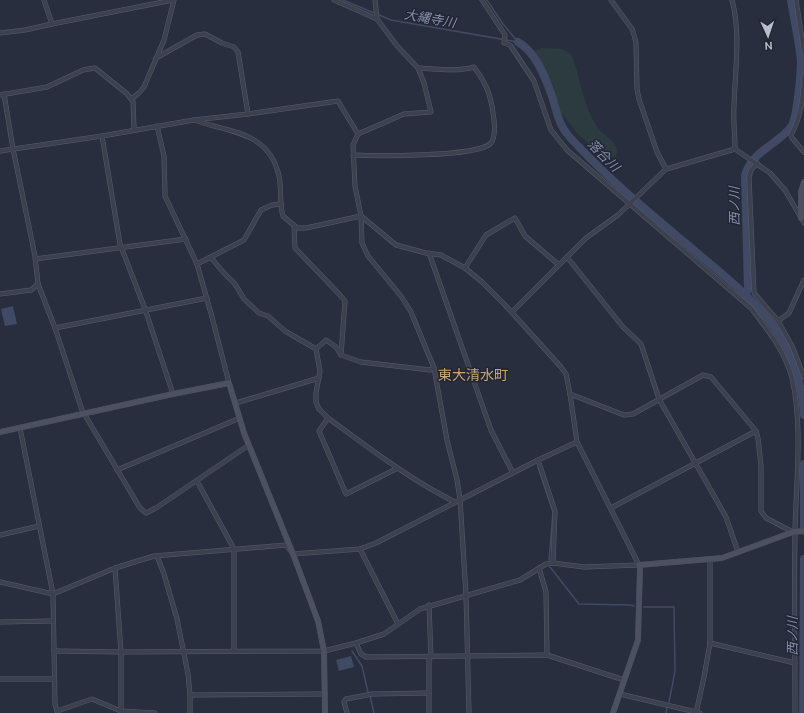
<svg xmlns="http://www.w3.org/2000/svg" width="804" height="713" font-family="Ubuntu,'Noto Sans JP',sans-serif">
	<rect width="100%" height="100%" fill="#292e3e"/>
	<path fill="#2c3b40" d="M543,48L562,49L571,54C581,77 582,103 596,125C602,136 613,137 618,151L616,156L613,157L600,153L578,134L557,108L544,86L533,63L532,51Z"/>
	<g fill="#414a65">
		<path d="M13,306L17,324L5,326L1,309Z"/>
		<path d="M351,656L354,667L339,671L336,660Z"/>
	</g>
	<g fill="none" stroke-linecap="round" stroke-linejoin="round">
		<g stroke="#414a65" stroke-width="1.5">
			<path d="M343,0L391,20L518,42"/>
			<path d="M487,0L503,24L518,42"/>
			<path d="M538,467L553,512L549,560"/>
			<path d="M550,567L579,604L630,605L634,606"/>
			<path d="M644,607H674L675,671L669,702"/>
			<path d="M352,651L362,666L368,692"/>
			<path d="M370,696L374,713"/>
			<path d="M666,713L667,708"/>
		</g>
		<g stroke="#414a65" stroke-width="8">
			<path d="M518,42C535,52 544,74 550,91C555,103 556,115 562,126C565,133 573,141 579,147C613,183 651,214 689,246C748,296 799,331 804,415"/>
			<path d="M745,294L748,289L745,175C752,151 777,145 791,127C797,119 801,72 801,61C799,40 794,20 791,0"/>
			<path d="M804,464V531"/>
			<path d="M803,713L804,559"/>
		</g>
		<g stroke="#585c69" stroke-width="5">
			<g id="street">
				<path d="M44,0L52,24"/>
				<path d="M334,0L377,19L398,47L418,68L424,83L431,112L404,114L358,134L353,145L355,186L361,216L362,243L368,256L401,296L411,312L434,368L447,440L457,480L460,499L466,595L469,713"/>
				<path d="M375,0L377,19"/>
				<path d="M482,0L505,35L504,43L510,45L534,81L551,130L567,150L751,308C767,329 785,351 792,378C803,426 796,482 795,532C794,592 795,653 795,713"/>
				<path d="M611,0L632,29L634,35L636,43L637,89L639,99L657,152L666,169"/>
				<path d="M732,0C741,34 735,70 734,106C733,120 735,135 735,149"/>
				<path d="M796,0L804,52"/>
				<path d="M0,33L25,30L52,24L173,0"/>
				<path d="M156,58L197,35L205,34L222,43L234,47L238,52L248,114"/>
				<path d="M804,77C803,97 801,117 791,135L792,138L804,152"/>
				<path d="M4,94L13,149L35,256L38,284L55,328L82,410L140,508L146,513L156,508L249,445"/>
				<path d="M0,95L47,87L83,70L95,68L126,93L133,101L134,129"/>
				<path d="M131,99L139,93L144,87L164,40L174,0"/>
				<path d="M157,126L164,156L165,196L197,264L212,317L229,383"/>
				<path d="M102,136L120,244L145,309L173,394"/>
				<path d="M0,151L102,136L194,120L248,114L338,101L358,134"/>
				<path d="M353,155C375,156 475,157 490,144C499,136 492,104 489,94C486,85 480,75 474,67C456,72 437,69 418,68"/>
				<path d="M757,163L751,170L749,177L754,293L778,321L792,346L804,377"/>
				<path d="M294,225L295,248L340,295L345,301L341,355"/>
				<path d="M429,253L491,430L513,473"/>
				<path d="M567,257L623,327L641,344L659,399L726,517L738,552"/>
				<path d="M209,258L213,260L223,272L235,284L244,299L259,313L268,316L285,331L316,349L320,371L316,393V402L319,409L328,418C369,448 409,479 455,502"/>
				<path d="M35,259L186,239"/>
				<path d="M197,264L244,240L261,210L272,205L281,204"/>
				<path d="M465,268L486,235L515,218L525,236L559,265"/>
				<path d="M0,294L31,290L38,284"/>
				<path d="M512,312L586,238L618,215L666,169L670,168L735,149L770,173L785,190L804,223"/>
				<path d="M778,321L789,313L804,280"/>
				<path d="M55,328L207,298"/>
				<path d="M316,349L326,340L336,347L341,355L361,362L430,370L434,368"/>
				<path d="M570,394L624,415L633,414L703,375L711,377L756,431L758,438L761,466V511L766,518L793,532"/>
				<path d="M236,403L319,378"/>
				<path d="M328,418L319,431L346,494L396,469"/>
				<path d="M20,428L53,594L55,704L57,711L92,699L121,711L155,713"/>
				<path d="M538,460L555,511L553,563"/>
				<path d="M117,470L240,418"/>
				<path d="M197,481L234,549V651"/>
				<path d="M611,508L756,431"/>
				<path d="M0,535L39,526"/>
				<path d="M360,549L398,624"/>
				<path d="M157,556L164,574L177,619L188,674L190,695V713"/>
				<path d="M115,568L121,652V713"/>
				<path d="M539,568L546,592L547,655"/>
				<path d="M0,582L53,594L115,568L154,556L286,545L293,554L360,549L376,543L538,460L577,442"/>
				<path d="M429,605L431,657"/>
				<path d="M0,622L53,621"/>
				<path d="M356,643L361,654L366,657L547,655L624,680"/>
				<path d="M710,643L795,663"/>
				<path d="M54,651L121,652L324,651L356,643L384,634L420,609L520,580L546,564L553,563L584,567L639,565L577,442L570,394L566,374L561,367L505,305L482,282L465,268L441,255L426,253L396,245L361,216L306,228H297L283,216C279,204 282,189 279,176C269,131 230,133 194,120"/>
				<path d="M429,657V713"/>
				<path d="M0,679H54"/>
				<path d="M620,694L700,713"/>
				<path d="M190,695L325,694"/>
				<path d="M347,713L344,702L346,699L372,694L429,693"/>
				<path d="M696,713L704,677L710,643V559"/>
			</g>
		</g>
		<g stroke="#474a58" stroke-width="6">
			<g id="secondary">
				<path d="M801,218V192L804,182"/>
				<path d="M0,432L173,394L229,383L244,433L293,554L318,621L324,651L325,713"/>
				<path d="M613,713L638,640L640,568L639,565L722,558L793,532L804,531"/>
			</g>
		</g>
		<use href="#street" stroke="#3d414f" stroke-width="4"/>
		<use href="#secondary" stroke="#4c5061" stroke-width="5.5"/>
	</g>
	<g text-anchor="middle" stroke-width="3" stroke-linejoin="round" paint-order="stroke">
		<g font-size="13" font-style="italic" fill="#858eac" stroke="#222634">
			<text transform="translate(430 18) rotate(10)" y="5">大縄寺川</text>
			<text transform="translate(604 155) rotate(45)" y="5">落合川</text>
			<text transform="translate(734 206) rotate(-91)" y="5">西ノ川</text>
			<text transform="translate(792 636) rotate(-90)" y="5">西ノ川</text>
		</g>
		<g font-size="14" fill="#c9a974" stroke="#222634">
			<text x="473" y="380">東大清水町</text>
		</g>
	</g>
	<g transform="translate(768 36) rotate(177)" stroke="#222634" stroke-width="3" paint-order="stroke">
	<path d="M0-3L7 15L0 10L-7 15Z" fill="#babdc9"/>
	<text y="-6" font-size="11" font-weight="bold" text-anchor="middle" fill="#babdc9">N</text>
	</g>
</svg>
